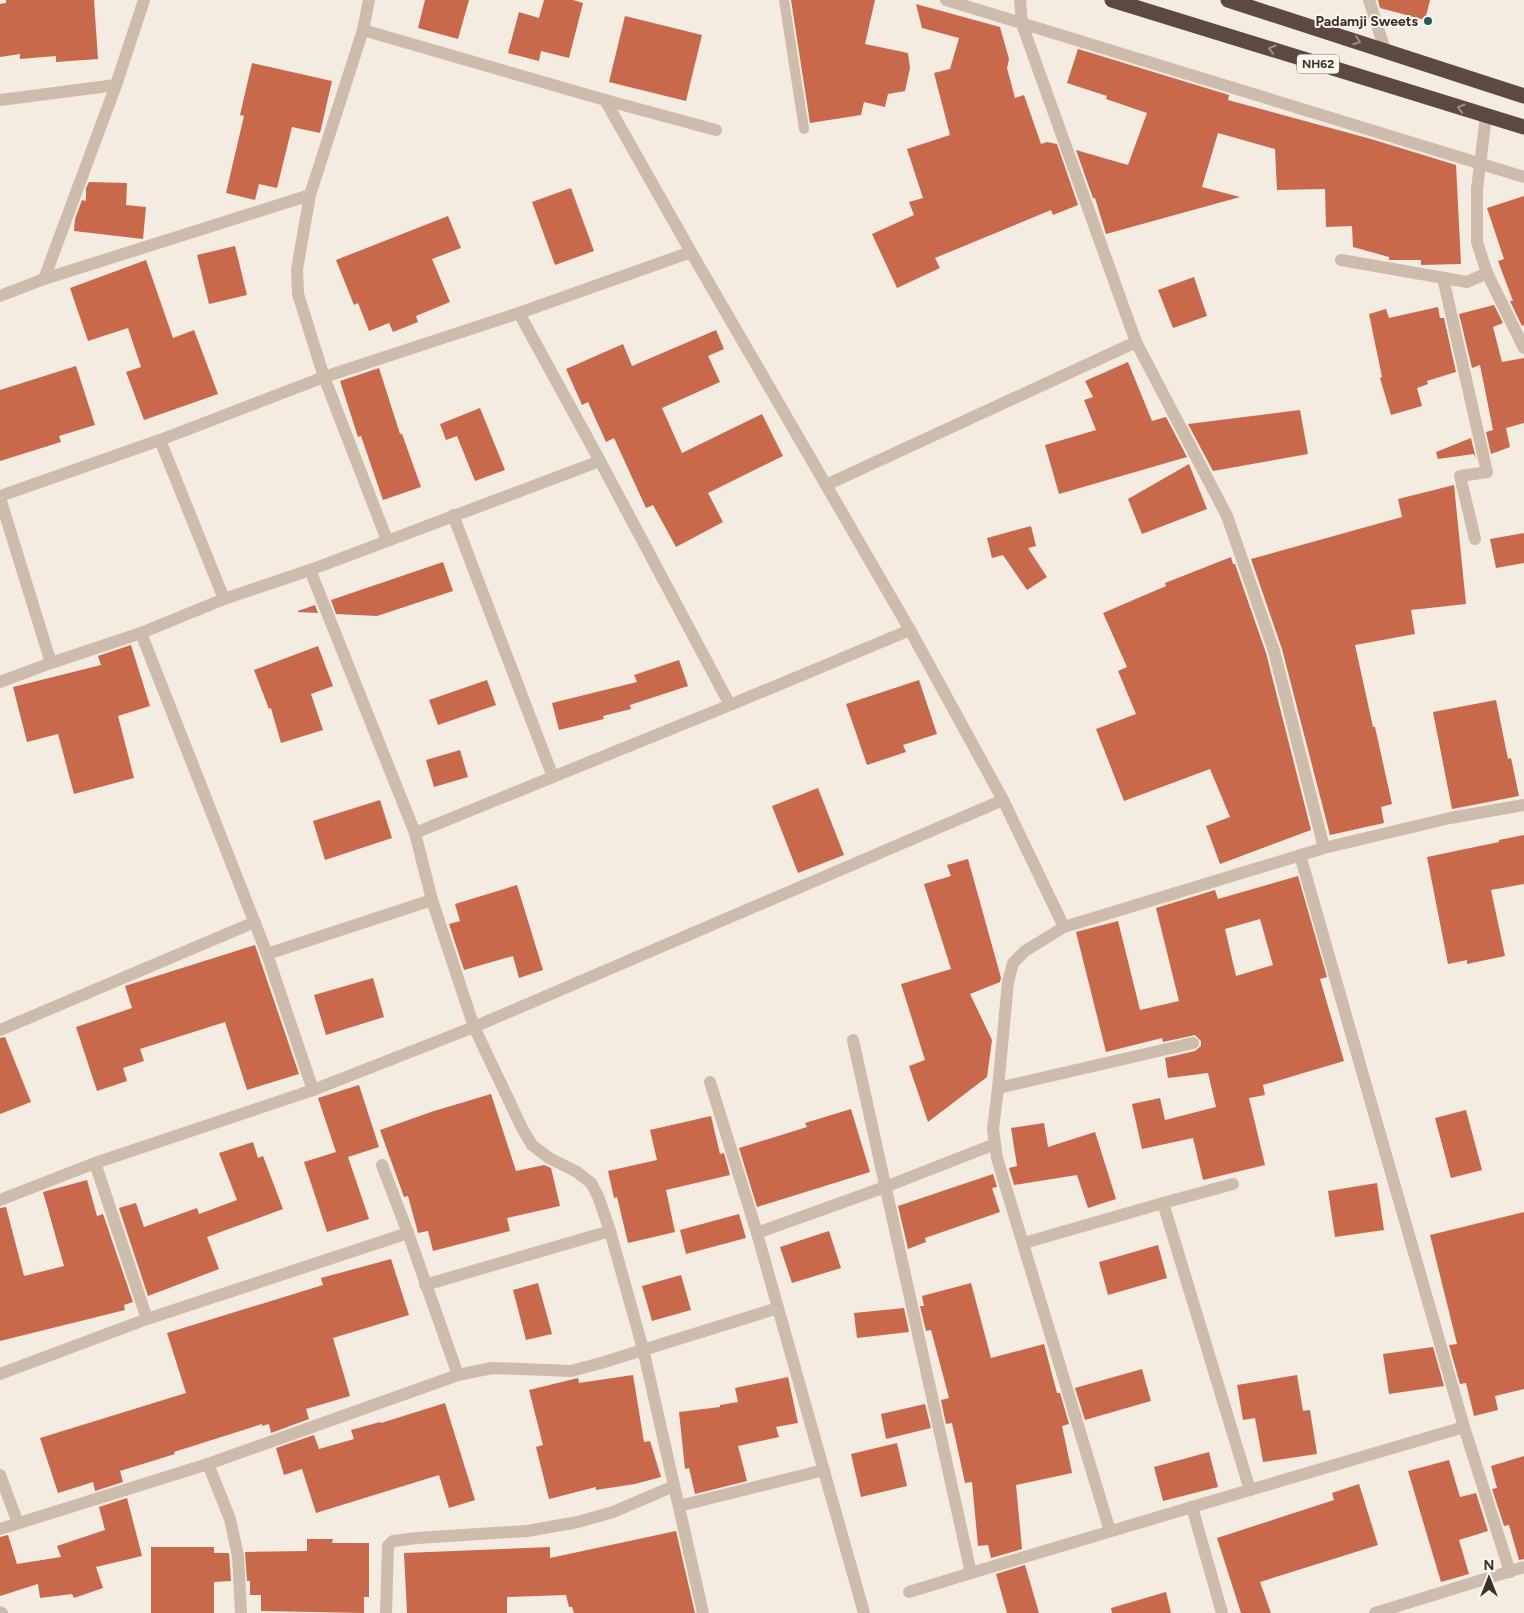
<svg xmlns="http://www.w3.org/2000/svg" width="1524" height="1613" font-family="Figtree,sans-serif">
	<rect width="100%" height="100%" fill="#f4ebe1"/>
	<g fill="#c8694b" fill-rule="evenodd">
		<path d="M6,0H94L98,59L56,62V56L20,59V54L0,57V4L6,3Z"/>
		<path d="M425,0H469L458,39L418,28Z"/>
		<path d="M544,0H573L583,3L569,58L541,51L539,61L508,53L519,12L539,18Z"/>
		<path d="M791,0H875L865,44L908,53L910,68L905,91L888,94L885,107L864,102L861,115L810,123Z"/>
		<path d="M1378,0H1430L1425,20L1380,8Z"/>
		<path d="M916,4L1000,27L1009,59L1007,68L1015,98L1024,95L1041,144L1047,142L1057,144L1078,205L1053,215L1051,210L935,258L940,268L897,288L872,234L914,215L909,202L923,198L907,149L950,135L934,73L950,69L959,38L922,28Z"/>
		<path d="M625,16L702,35L686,101L609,82Z"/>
		<path d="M1078,49L1229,95L1228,100L1371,139L1456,165L1461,264L1421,265V260H1389V257L1353,247L1352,226L1326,227L1325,189L1277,190L1275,149L1218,133L1202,187L1240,197L1106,234L1095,198H1093L1076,150L1128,165L1147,113L1106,99L1107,96L1067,83Z"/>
		<path d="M252,63L332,81L320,133L292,127L277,188L259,184L255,200L226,193L244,116L240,115Z"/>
		<path d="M89,182L127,183L126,205L146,207L143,239L74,231L75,219L82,200L86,201V188Z"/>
		<path d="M571,188L594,251L555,265L532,202Z"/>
		<path d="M1524,196V325L1522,326L1510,301H1513L1498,261L1504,259L1487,208Z"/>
		<path d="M448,216L461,248L432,259L450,302L416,316L418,322L393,332L389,323L369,331L358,303L354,305L336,260Z"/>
		<path d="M235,246L247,295L209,304L197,255Z"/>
		<path d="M146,260L173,338L194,330L218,394L144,420L126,372L141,367L128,328L88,341L70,288Z"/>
		<path d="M1194,277L1207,316L1173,328L1158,290Z"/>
		<path d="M1494,305L1503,323L1493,327L1502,362L1524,358V423L1506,428L1510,447L1491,454L1486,432L1493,430L1480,365L1472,368L1459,314Z"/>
		<path d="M1438,307L1440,318H1444L1456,372L1427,381L1428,384L1417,388L1422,406L1391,415L1380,378L1382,377L1369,314L1386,309L1389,318Z"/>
		<path d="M716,330L724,349L708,356L720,382L662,408L682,453L762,414L783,456L708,493L723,522L676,547L653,505L646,508L614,438L606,442L588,402L582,405L566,369L623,344L632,366Z"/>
		<path d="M1128,362L1152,421L1166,417L1187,457L1059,494L1045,445L1096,430L1084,400L1093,397L1085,381Z"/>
		<path d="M76,366L95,425L59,436L61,442L0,461V390Z"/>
		<path d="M379,368L400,434H402L421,487L383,500L361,436L358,437L340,381Z"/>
		<path d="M480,408L505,470L475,481L457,436L446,440L440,424Z"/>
		<path d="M1300,410L1308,454L1213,471L1188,424Z"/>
		<path d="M1471,438L1476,459L1474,454L1438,459L1436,452Z"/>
		<path d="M1189,464L1207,509L1142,534L1128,499Z"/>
		<path d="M1454,485L1466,604L1411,610L1415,634L1355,645L1373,727H1375L1392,804L1381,807L1384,823L1330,835L1282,649L1251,559L1402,517L1398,499Z"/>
		<path d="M1031,526L1036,546L1028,548L1047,577L1027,590L1003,555L992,558L987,538Z"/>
		<path d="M1524,533V563L1496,568L1490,539Z"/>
		<path d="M1231,557L1233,564H1235L1266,653L1311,830L1220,864L1206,826L1230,817L1210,769L1124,801L1096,729L1136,714L1118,671L1127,667L1103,613L1166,586L1165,583Z"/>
		<path d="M443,562L453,591L377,616L336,614L331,600Z"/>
		<path d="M315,605L318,613L298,612V611Z"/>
		<path d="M131,645L150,706L118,716L134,778L74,794L58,734L27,742L13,687L101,665L98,656Z"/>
		<path d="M318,646L333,686L311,694L323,730L281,743L271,708L269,709L254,670Z"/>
		<path d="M679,660L688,686L630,705L631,709L603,716L604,719L559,730L552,703L637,682L634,675Z"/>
		<path d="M487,680L496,705L438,725L429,700Z"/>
		<path d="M919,680L937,734L903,745L906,752L867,765L846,704Z"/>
		<path d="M1496,700L1508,759L1511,758L1519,796L1452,809L1433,712Z"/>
		<path d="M460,750L468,777L434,787L426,760Z"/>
		<path d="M818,788L844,855L798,873L772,806Z"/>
		<path d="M380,800L392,838L325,860L313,821Z"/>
		<path d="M1524,835V884L1491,890L1505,956L1467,964V960L1448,964L1427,857L1499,842V840Z"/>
		<path d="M968,859L1001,978L1000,982L970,994L992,1040L987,1077L928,1122L909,1066L925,1060L901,984L951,969L924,884L951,876L947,865Z"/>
		<path d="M1298,876L1327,977L1320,979L1344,1061L1263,1085L1265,1095L1249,1098L1265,1165L1203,1180L1193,1138L1142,1149L1132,1104L1160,1098L1165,1120L1216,1107L1208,1073L1168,1078L1165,1058L1195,1051L1201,1046V1041L1195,1035L1163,1042L1162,1038L1106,1052L1076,932L1118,921L1140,1010L1179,1001L1156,908L1215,890L1218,899ZM1260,919L1273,965L1236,976L1225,929Z"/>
		<path d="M517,885L543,970L519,978L513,956L464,970L449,924L460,921L455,904Z"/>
		<path d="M255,945L299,1074L247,1090L225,1022L140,1049L144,1061L123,1068L127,1081L97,1091L76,1027L132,1008L125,986Z"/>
		<path d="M373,978L384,1017L326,1035L314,995Z"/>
		<path d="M5,1037L31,1102L0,1114V1038Z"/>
		<path d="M359,1085L379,1147L348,1157L369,1219L327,1232L304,1162L336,1152L318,1098Z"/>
		<path d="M491,1094L516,1171L544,1165L551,1168L560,1206L507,1218L510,1231L433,1251L428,1231L418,1233L408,1196L404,1197L380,1130L434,1111Z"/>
		<path d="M851,1109L870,1172L757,1207L739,1148L807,1127L805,1123Z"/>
		<path d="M1466,1110L1482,1170L1451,1178L1435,1118Z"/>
		<path d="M711,1116L720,1154L724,1153L730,1175L666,1190L675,1232L628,1243L617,1197L614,1198L608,1171L657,1160L650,1130Z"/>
		<path d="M1044,1123L1048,1147L1095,1132L1116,1199L1088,1208L1077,1175L1014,1185L1009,1168L1017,1166L1011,1128Z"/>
		<path d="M253,1142L258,1158L263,1156L283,1209L207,1237L219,1269L148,1296L119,1208L136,1203L144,1227L197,1208L199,1214L237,1200L219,1153Z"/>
		<path d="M993,1174L997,1187L992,1188L1000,1212L925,1238L926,1242L908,1249L898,1206Z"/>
		<path d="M87,1180L97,1216L103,1214L133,1302L124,1305L125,1310L0,1341V1208L6,1207L24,1276L64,1266L43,1192Z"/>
		<path d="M1377,1183L1384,1230L1335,1237L1328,1191Z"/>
		<path d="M1524,1212V1389L1495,1396L1498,1410L1474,1416L1466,1383L1460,1384L1449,1345L1457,1344L1430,1235Z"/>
		<path d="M739,1214L746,1238L686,1254L680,1230Z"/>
		<path d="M829,1231L841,1268L792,1283L780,1247Z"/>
		<path d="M1158,1245L1167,1278L1108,1295L1099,1262Z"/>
		<path d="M391,1259L409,1315L333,1338L350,1396L306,1409L309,1419L271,1433L269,1424L262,1426V1424L174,1452L175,1454L120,1471L123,1482L95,1491L93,1482L58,1493L40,1438L186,1393L167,1333L323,1285L321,1278Z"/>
		<path d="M681,1275L691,1310L652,1321L642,1286Z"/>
		<path d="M538,1283L552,1334L526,1340L513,1290Z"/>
		<path d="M971,1283L991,1358L1044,1344L1057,1393H1060L1069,1424L1062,1426L1072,1473L1016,1485L1022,1549L991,1558L988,1545L978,1546L972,1482L965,1483L952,1423L946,1424L941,1400L949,1398L931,1330L926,1331L920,1306H924L922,1296Z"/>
		<path d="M904,1308L909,1332L857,1338L854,1313Z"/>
		<path d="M1433,1347L1444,1386L1389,1394L1383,1354Z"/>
		<path d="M1142,1369L1151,1401L1085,1420L1075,1388Z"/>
		<path d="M633,1375L644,1442L650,1441L661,1477L635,1484L596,1490V1487L549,1499L536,1447L543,1445L529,1390L578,1378L579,1383Z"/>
		<path d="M1297,1375L1303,1411L1310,1410L1317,1454L1263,1462L1255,1418L1243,1420L1237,1385Z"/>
		<path d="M788,1377L798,1423L776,1427L779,1437L738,1446L747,1481L695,1494L689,1468L685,1469L679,1412L720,1407V1405L738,1402L735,1388Z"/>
		<path d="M445,1403L475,1500L449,1508L439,1475L316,1513L302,1469L284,1475L276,1448L314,1435L319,1449L354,1439L351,1430L380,1422L381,1423Z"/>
		<path d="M925,1404L931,1428L886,1439L881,1414Z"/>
		<path d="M897,1443L907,1486L861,1497L851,1454Z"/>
		<path d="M1209,1452L1218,1487L1163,1501L1154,1467Z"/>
		<path d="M1524,1456V1559L1519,1560L1509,1525L1504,1526L1492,1489L1497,1488L1491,1466Z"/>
		<path d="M1449,1460L1460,1497L1476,1493L1488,1531L1459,1540L1469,1574L1441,1582L1408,1471Z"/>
		<path d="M1359,1484L1378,1545L1260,1582L1271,1613H1241L1217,1538L1334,1500L1332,1493Z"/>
		<path d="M127,1498L142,1556L96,1567L103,1588L74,1598L72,1594L40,1598L38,1584L0,1596V1537L8,1535L17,1564L61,1557L57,1546L105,1530L99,1507Z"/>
		<path d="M676,1531L695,1613H574L572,1607H569L566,1595L507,1597V1613H407L404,1553L550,1547V1558Z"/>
		<path d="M307,1539H333L332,1543H369V1597H364V1613L261,1611V1595H250V1581H247L245,1552L307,1551Z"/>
		<path d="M151,1547H214V1553H229L231,1581L214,1582V1613H151Z"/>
		<path d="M1025,1565L1039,1613H1007L996,1574Z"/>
		<path d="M1166,1592L1171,1613H1112L1111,1608Z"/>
	</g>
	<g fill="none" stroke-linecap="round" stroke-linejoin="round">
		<path stroke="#cdbbac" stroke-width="10" d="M784,0L804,129"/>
		<g stroke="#cdbbac" stroke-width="12">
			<path d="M144,0L116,85L44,279L310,195"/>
			<path d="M369,0L363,30L310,195L297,269L298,294L324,377L387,540"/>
			<path d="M946,0L1524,177"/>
			<path d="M1020,0L1022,24L1136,342L1227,516L1274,651L1324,848L1064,927"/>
			<path d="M1369,0L1385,50"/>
			<path d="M363,30L605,100L691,252L910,630"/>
			<path d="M0,100L116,85"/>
			<path d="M605,100L716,130"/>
			<path d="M1486,116L1477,189V242L1487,273L1524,348"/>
			<path d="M1341,260L1467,282L1487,273"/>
			<path d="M1443,278L1487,472L1460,476L1475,539"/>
			<path d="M0,296L44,279"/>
			<path d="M160,440L224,599"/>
			<path d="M600,461L730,705L910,630L1003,800"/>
			<path d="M826,485L1136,342"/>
			<path d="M0,496L160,440L324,377L519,313L691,252"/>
			<path d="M0,498L51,663L141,633L224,599L310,570L600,461L519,313"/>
			<path d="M453,515L553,777"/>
			<path d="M310,570L415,833L730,705"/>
			<path d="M141,633L267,954L432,900L415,833"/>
			<path d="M0,682L51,663"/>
			<path d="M1324,848L1450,818L1524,805"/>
			<path d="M1300,855L1464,1427L1510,1572"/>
			<path d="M432,900L474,1027L522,1128L532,1145L549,1158L577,1172L591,1183L598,1196L610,1231"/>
			<path d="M267,954L313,1090"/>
			<path d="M0,1030L255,922"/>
			<path d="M853,1040L971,1573L1192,1507L1222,1613"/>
			<path d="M710,1082L757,1233L778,1308"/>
			<path d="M998,1088L993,1129L997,1158L1110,1531"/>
			<path d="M382,1165L408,1233"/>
			<path d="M0,1200L95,1163"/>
			<path d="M1163,1203L1233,1184"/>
			<path d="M757,1233L885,1187L995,1144"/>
			<path d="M1024,1243L1163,1203L1250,1490"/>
			<path d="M425,1285L610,1231L643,1349L703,1613"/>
			<path d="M147,1319L95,1163L313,1090L474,1027L1003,800L1064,927L1025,951L1013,963L1008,982L998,1088L1193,1043"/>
			<path d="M0,1374L147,1319L408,1233L458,1375"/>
			<path d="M208,1464L458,1375L492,1368L571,1371L601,1363L778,1308L864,1613"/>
			<path d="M0,1475L18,1523"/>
			<path d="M679,1506L824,1470"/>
			<path d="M1192,1507L1464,1427"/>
			<path d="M0,1529L208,1464L230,1519L238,1556L241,1613"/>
			<path d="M909,1592L971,1573"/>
			<path d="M0,1612L2,1613"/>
			<path d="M386,1613L388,1546L393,1541L417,1538L527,1531L578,1522L613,1512L674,1486"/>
			<path d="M1375,1613L1524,1567"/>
		</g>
		<g stroke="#5c4a42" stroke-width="15">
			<path d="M1112,0L1524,127"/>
			<path d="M1228,0L1524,96"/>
		</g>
	</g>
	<defs><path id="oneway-chevron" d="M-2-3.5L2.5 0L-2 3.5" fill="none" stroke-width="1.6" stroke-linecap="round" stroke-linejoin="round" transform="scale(1.25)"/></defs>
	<g stroke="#9c8e87">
		<use href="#oneway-chevron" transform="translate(1357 41) rotate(18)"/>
		<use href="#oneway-chevron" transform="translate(1272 49) rotate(-163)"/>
		<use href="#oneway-chevron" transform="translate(1461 108) rotate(-163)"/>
	</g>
	<circle fill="#1f5a5e" stroke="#fbf5ee" stroke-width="2" cx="1428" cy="21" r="5"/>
	<g text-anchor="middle" stroke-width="4" stroke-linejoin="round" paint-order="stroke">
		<rect fill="#fbf5ee" stroke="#756b66" stroke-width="1" x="1297" y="54.5" width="42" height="19" rx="4"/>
		<g font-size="12" font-weight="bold" fill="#3b302b">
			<text x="1318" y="68">NH62</text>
		</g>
		<g font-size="14" font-weight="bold" fill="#3b302b" stroke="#fbf5ee" text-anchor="end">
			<text x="1418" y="26">Padamji Sweets</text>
		</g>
	</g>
	<g transform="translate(1489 1578)" stroke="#fbf5ee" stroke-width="4" paint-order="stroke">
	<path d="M0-4L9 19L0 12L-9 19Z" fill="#3b302b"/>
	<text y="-8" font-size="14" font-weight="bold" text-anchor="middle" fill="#3b302b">N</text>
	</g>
</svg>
